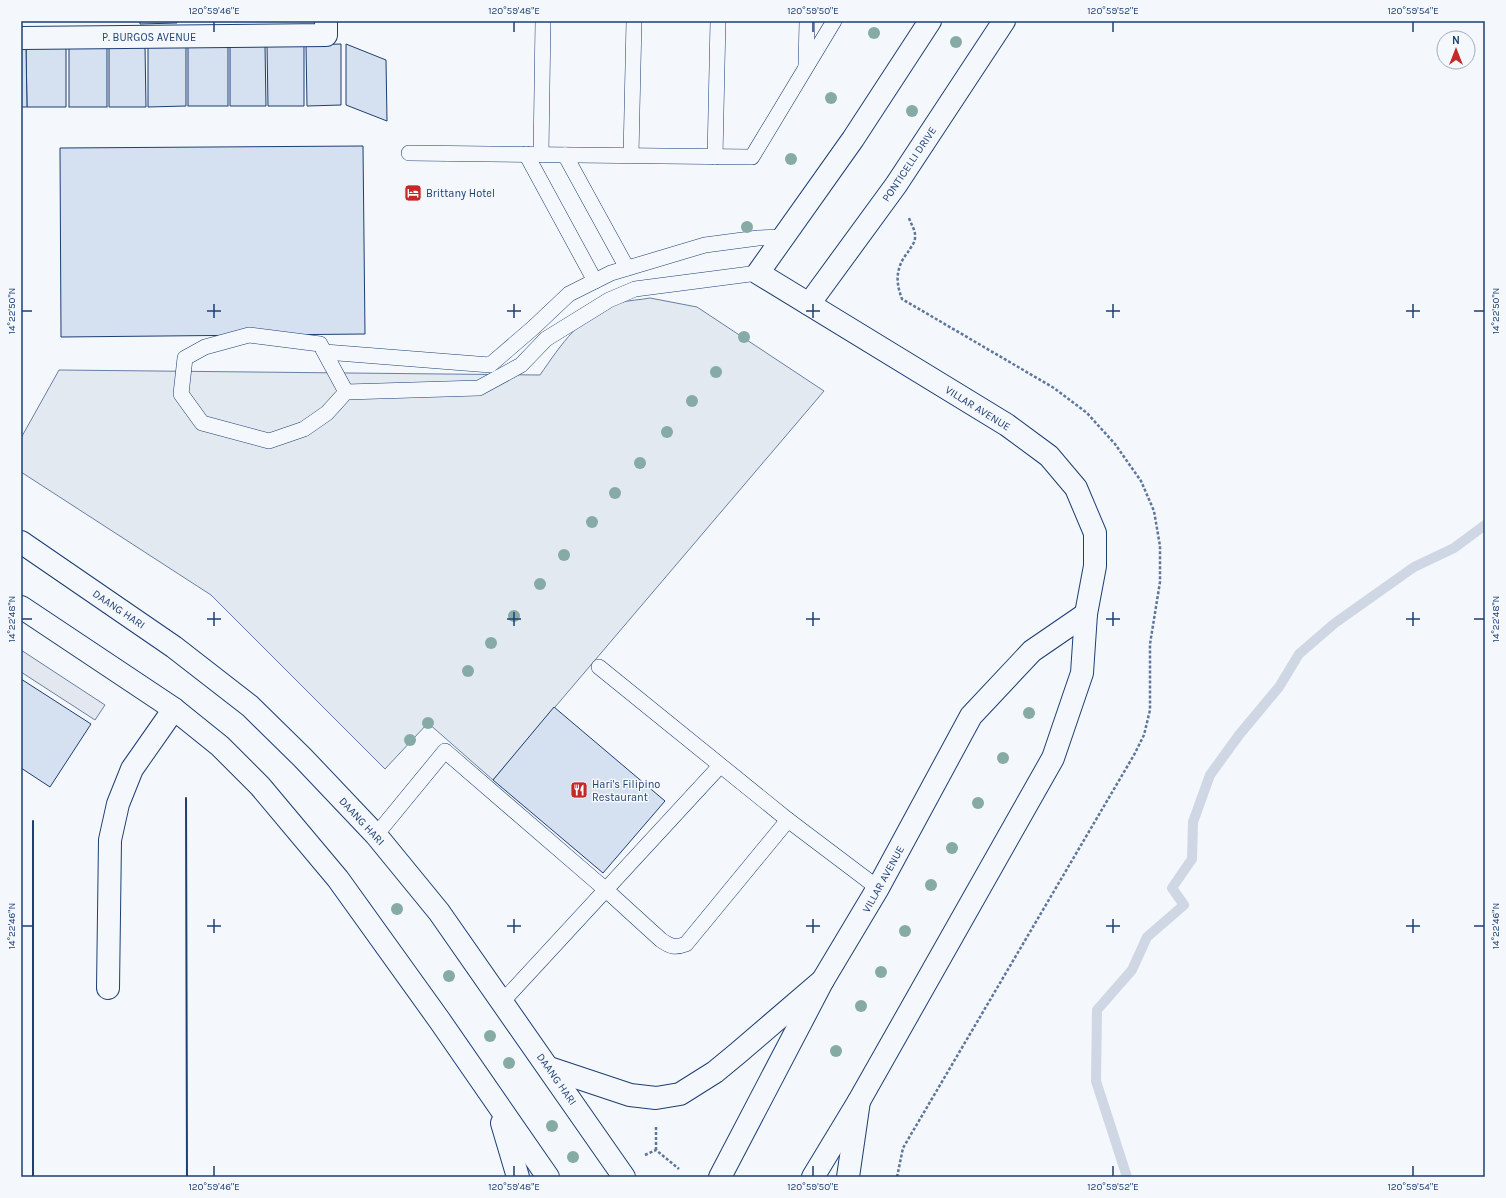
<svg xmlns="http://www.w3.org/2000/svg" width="1506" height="1198" font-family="Karla,sans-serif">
	<rect width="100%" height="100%" fill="#f4f7fb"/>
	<path fill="#e3e9f0" stroke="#687fa3" d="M650,298L697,307L824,391L493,780L428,723L385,769L211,595L21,472V438L59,370L540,375C561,345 581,313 619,303C629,300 640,300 650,298Z"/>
	<path fill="#e3e8f0" stroke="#687fa3" d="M21,650L105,705L95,720L21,672Z"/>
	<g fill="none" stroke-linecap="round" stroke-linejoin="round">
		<path stroke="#cfd7e4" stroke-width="10" d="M1127,1177L1096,1081L1097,1010L1132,970L1147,937L1184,905L1172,888L1192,859L1193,822L1210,775L1239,735L1279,687L1299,654L1335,623L1414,567L1454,548L1485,525"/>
	</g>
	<g fill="#d5e0f0" stroke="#1d3f73">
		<path d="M140,21H177V23L140,24Z"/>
		<path d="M341,44V105L307,106L306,45Z"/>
		<path d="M346,44L386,60L387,121L346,105Z"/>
		<path d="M186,45V106L148,107V46Z"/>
		<rect x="188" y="45" width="40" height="61"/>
		<path d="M230,45H265L266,106H230Z"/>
		<path d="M267,45H304V106H268Z"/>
		<path d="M66,46V107H27L26,47Z"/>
		<rect x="69" y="46" width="38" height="61"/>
		<path d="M109,46H145L146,107H109Z"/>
		<path d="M21,47H26L27,107H21Z"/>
		<path d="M363,146L365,334L61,337L60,148Z"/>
		<path d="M21,679L91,724L50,787L21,768Z"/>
		<path d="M554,707L665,801L603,873L493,780Z"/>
	</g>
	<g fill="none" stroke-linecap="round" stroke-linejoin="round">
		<g stroke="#1d3f73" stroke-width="16">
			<g id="service">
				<path d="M806,66L807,21"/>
				<path d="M409,153L752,157L834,21"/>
				<path d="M526,154L595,281"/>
				<path d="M541,154L543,21"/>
				<path d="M565,155L627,268"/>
				<path d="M631,155L634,21"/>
				<path d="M715,157L718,21"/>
				<path d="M325,352L490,365L533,328L569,294L611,273L705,245L758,238L784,237"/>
				<path d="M346,392L320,344L249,335L205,347L185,358L181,394L202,423L269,441L304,429L327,413L346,392L479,388L521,365L546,339L609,300L635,289L758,273"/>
				<path d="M599,667L788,820L878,888"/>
				<path d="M376,835L445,751L605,889L661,940C671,947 675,948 686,944L788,820"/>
				<path d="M503,1001L720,766"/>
			</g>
		</g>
		<g stroke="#1d3f73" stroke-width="24">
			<g id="minor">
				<path d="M21,38L326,35V21"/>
				<path d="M108,988L110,840L118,804L132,769L174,709"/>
			</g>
		</g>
		<g stroke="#1d3f73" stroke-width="24">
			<g id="tertiary">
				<path d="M809,304L896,185L1004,21"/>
				<path d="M720,1177L823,980L878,888L971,716L1032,651L1086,614"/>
				<path d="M813,1177L859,1101L1053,758L1082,673L1086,614L1095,566V533L1076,488L1049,456L1007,425L758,273L853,139L930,21"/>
			</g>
		</g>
		<g stroke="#1d3f73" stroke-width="24">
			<g id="primary">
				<path d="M21,542L174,647L250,706L302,757L376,835L439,912L624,1177"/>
				<path d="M21,607L174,709L220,746L260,786L338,879L440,1021L548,1177"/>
				<path d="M549,1068L630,1095L656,1098L680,1094L715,1072L738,1053L823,980"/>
				<path d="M502,1123L518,1177"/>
				<path d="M848,1177L859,1101"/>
			</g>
		</g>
		<g stroke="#5e769c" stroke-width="2.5" stroke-dasharray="3 2" stroke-linecap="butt">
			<path d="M656,1127V1150"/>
			<path d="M645,1155L656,1150L679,1169"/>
			<path d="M897,1177L903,1148L1134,755L1144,735L1150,710V644L1160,582V546L1154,511L1141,481L1115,444L1087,413L1054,388L902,299C895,281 896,267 908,252C910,248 915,243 915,238C916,230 911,225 909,218"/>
		</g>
		<use href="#service" stroke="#f4f7fb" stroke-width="15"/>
		<use href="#minor" stroke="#f4f7fb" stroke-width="22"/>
		<use href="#tertiary" stroke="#f4f7fb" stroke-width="22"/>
		<use href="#primary" stroke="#f4f7fb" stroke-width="22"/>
		<g stroke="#1d3f73" stroke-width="2">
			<path d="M186,798L187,1177"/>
			<path d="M33,821V1177"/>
		</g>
	</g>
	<g fill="#86aba6">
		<circle cx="874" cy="33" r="6"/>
		<circle cx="956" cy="42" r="6"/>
		<circle cx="831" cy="98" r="6"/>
		<circle cx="912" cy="111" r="6"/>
		<circle cx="791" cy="159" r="6"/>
		<circle cx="747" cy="227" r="6"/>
		<circle cx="744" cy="337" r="6"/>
		<circle cx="716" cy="372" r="6"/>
		<circle cx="692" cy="401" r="6"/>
		<circle cx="667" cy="432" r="6"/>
		<circle cx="640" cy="463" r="6"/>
		<circle cx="615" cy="493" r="6"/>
		<circle cx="592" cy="522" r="6"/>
		<circle cx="564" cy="555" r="6"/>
		<circle cx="540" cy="584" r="6"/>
		<circle cx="514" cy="616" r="6"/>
		<circle cx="491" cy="643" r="6"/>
		<circle cx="468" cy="671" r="6"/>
		<circle cx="1029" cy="713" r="6"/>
		<circle cx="428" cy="723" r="6"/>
		<circle cx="410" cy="740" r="6"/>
		<circle cx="1003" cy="758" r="6"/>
		<circle cx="978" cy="803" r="6"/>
		<circle cx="952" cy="848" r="6"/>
		<circle cx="931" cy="885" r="6"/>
		<circle cx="397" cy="909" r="6"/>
		<circle cx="905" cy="931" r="6"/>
		<circle cx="881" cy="972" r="6"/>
		<circle cx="449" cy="976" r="6"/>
		<circle cx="861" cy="1006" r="6"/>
		<circle cx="490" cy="1036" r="6"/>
		<circle cx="836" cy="1051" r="6"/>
		<circle cx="509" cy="1063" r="6"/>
		<circle cx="552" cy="1126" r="6"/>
		<circle cx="573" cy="1157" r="6"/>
	</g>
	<path fill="none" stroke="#1d3f73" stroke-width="1.5" d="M214,22V32M514,22V32M813,22V32M1113,22V32M1413,22V32M214,304V318M514,304V318M813,304V318M1113,304V318M1413,304V318M22,311H32M207,311H221M507,311H521M806,311H820M1106,311H1120M1406,311H1420M1474,311H1484M214,612V626M514,612V626M813,612V626M1113,612V626M1413,612V626M22,619H32M207,619H221M507,619H521M806,619H820M1106,619H1120M1406,619H1420M1474,619H1484M214,919V933M514,919V933M813,919V933M1113,919V933M1413,919V933M22,926H32M207,926H221M507,926H521M806,926H820M1106,926H1120M1406,926H1420M1474,926H1484M214,1166V1176M514,1166V1176M813,1166V1176M1113,1166V1176M1413,1166V1176"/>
	<defs>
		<g id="hotel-square" transform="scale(0.9)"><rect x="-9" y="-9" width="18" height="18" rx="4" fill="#c62828" stroke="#f4f7fb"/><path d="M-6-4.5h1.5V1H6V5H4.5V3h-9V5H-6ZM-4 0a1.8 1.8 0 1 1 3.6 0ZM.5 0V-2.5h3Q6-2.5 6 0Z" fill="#fff"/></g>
		<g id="restaurant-square" transform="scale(0.9)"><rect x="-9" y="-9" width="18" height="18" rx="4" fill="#c62828" stroke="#f4f7fb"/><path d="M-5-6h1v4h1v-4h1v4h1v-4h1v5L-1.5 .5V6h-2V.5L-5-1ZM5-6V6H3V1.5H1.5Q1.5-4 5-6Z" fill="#fff"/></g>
	</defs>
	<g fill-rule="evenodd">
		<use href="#hotel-square" x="413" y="193"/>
		<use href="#restaurant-square" x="579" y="790"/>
	</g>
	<g text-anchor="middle" stroke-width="3" stroke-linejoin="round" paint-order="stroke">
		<g font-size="11" fill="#1d3f73" stroke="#f4f7fb">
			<text x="149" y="41">P. BURGOS AVENUE</text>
			<text transform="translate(909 164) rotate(-56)" y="4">PONTICELLI DRIVE</text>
			<text transform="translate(978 408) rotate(32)" y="4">VILLAR AVENUE</text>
			<text transform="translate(119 609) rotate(34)" y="4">DAANG HARI</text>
			<text transform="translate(362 821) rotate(47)" y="4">DAANG HARI</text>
			<text transform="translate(883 879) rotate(-61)" y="4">VILLAR AVENUE</text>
			<text transform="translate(557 1079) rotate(55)" y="4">DAANG HARI</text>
		</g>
		<g font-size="11" fill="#1d3f73" stroke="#f4f7fb" text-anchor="start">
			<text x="426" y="197">Brittany Hotel</text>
			<text x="592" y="788">Hari's Filipino<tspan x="592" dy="13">Restaurant</tspan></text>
		</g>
	</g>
	<rect width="1506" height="1198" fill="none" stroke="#f4f7fb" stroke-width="44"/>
	<g transform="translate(1456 50)"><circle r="19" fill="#f4f7fb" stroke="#9eadc5"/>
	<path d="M0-3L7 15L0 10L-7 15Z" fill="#c62828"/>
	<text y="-6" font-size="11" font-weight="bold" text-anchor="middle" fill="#1d3f73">N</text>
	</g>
	<rect x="22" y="22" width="1462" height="1154" fill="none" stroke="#1d3f73" stroke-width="1.5"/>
	<g font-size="10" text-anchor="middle" fill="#1d3f73">
		<text x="214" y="14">120°59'46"E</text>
		<text x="514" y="14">120°59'48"E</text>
		<text x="813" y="14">120°59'50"E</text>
		<text x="1113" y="14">120°59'52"E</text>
		<text x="1413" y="14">120°59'54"E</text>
		<text transform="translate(11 311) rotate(-90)" y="4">14°22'50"N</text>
		<text transform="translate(1495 311) rotate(-90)" y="4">14°22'50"N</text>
		<text transform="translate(11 619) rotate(-90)" y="4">14°22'48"N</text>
		<text transform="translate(1495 619) rotate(-90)" y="4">14°22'48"N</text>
		<text transform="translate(11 926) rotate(-90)" y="4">14°22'46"N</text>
		<text transform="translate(1495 926) rotate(-90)" y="4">14°22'46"N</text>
		<text x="214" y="1190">120°59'46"E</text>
		<text x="514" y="1190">120°59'48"E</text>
		<text x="813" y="1190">120°59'50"E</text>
		<text x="1113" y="1190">120°59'52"E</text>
		<text x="1413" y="1190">120°59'54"E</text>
	</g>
</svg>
